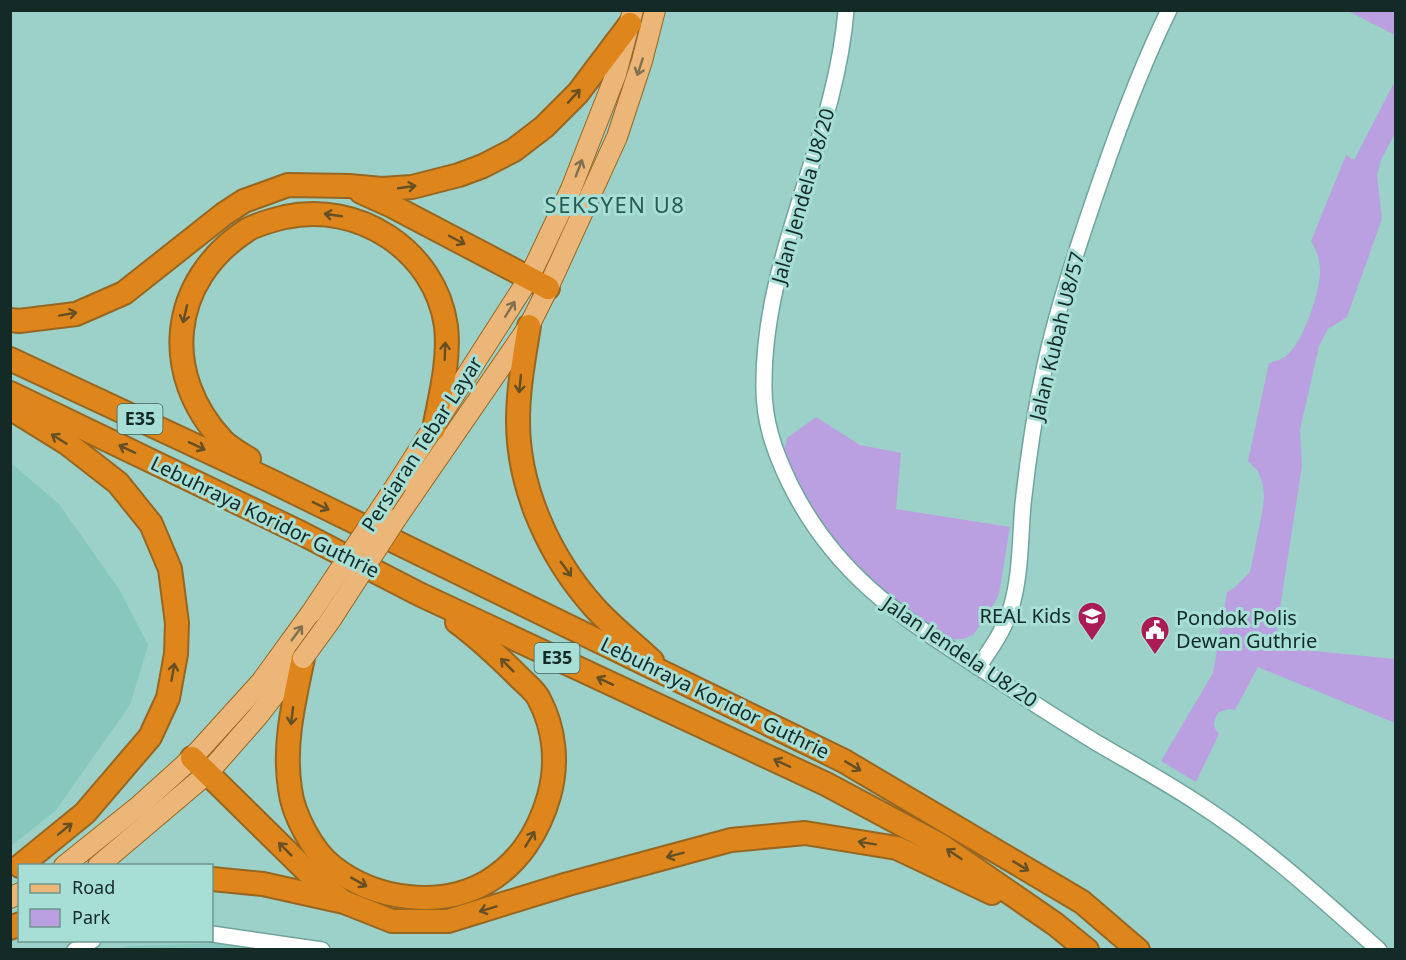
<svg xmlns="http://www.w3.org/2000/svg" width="1406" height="960" font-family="'Noto Sans',sans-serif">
	<rect width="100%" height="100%" fill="#9bd1c8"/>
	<g fill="#87c7bd">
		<path d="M11,463L59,504L119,589L148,645L130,705L56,810L11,846Z"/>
		<path d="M221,943L250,949H118L129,946Z"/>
	</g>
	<g fill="#bba0e1">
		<path d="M1348,11H1395V36V35Z"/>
		<path d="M1395,81V133L1381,160L1377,175L1382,219L1347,317L1328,329L1319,346L1300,430L1302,466L1274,647L1395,659V723L1258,667L1235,710L1229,709L1219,712C1213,721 1212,726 1219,734L1196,782L1161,761L1213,673L1227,592L1234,588L1250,572L1262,513L1264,498L1263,485L1258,471L1248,461L1269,363C1276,361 1284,359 1289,353C1304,340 1322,287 1320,267C1319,258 1316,249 1311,241L1346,155L1354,160Z"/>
		<path d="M816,417L860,445L901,453L896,509L1010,527L999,594L991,610L973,635L963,639H952L932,631L904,612L839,549L812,512L784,451L787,438Z"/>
	</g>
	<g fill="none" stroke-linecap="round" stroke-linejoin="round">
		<g stroke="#70a59d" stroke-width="18">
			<g id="tertiary">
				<path d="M846,10C836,138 764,254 764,382C763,420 774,451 790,484C836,577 903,618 986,672C1022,696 1059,720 1097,743C1131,763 1166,782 1199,804C1263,845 1322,899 1379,950"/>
				<path d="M978,667C991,649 1004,630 1011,608C1021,575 1020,538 1023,504C1028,458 1035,411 1045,365C1059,302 1080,240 1101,179C1121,121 1142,65 1169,10"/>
				<path d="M212,934L322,950"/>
				<path d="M75,950L93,940"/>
			</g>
		</g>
		<g stroke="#976620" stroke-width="22">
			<g id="primary">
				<path d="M397,484L529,278L571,189L616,74L633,10"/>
				<path d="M396,519L529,326L548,288L617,137L642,61L655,10"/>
				<path d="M64,866L140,805L192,758L261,682L311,613"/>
				<path d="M98,866L208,773L258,716L303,658"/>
				<path d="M10,898L20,893"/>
			</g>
		</g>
		<g stroke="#976620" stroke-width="26">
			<g id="motorway">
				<path d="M361,192L392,206L548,288"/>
				<path d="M10,320L19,321L76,314L124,293L224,214L244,201L288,185L349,186L382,189L412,187L459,175L483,166L514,150L544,127L578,93L630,24"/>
				<path d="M529,326C524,357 518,389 518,421C518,489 550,558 595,608C612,627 633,643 652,661"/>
				<path d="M10,359L269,480L844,761L1082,902L1138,950"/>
				<path d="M10,393L301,533L419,594L826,784L942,846L1055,924L1087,950"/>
				<path d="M10,408L68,444L118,483L151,524L170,569L177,623L176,654L168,698L150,737L85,813L20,866"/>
				<path d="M249,459C241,454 230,448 223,441C160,374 169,281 247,230C257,224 273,220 285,217C358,201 435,250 446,326C450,360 440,397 434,429"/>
				<path d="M303,658C294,701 283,745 290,789C293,814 312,851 333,867C375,900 440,909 487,882C519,863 539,831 549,796C558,764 555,729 539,699C536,692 527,685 521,679C500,658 480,639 457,622"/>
				<path d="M192,758L316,880L340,899"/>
				<path d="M212,879L263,884L344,902L392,921H448L568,884L731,840L805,833L897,848L992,893"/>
				<path d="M10,928L20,924"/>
			</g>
		</g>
		<use href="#tertiary" stroke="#fff" stroke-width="15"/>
		<use href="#primary" stroke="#ebb677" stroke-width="20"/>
		<use href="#motorway" stroke="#de861c" stroke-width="22"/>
		<g stroke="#976620" stroke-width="22" stroke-linecap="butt">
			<g id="primary-bridge">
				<path d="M311,613L397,484"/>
				<path d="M303,658L330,621L396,519"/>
			</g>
		</g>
		<use href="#primary-bridge" stroke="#ebb677" stroke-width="20"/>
	</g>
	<defs><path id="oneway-shaft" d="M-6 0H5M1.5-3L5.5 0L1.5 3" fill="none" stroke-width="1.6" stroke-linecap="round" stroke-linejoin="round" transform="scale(1.5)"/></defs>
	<g stroke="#80704f">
		<use href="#oneway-shaft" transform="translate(640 67) rotate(108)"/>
		<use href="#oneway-shaft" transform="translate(579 168) rotate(-69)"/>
		<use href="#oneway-shaft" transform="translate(510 309) rotate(-58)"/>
		<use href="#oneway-shaft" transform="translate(297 633) rotate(-54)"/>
	</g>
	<g stroke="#654f23">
		<use href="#oneway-shaft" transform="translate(574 96) rotate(-48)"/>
		<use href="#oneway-shaft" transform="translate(407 187) rotate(-8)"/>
		<use href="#oneway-shaft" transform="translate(333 215) rotate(-172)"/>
		<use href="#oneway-shaft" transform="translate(457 240) rotate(28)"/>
		<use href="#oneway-shaft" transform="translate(68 314) rotate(-10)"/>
		<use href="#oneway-shaft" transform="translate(185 314) rotate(103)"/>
		<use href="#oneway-shaft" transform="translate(445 351) rotate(-88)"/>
		<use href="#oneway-shaft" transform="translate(520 384) rotate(96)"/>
		<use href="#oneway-shaft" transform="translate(59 439) rotate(-148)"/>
		<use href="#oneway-shaft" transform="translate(197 446) rotate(25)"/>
		<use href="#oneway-shaft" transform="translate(127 449) rotate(-154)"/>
		<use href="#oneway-shaft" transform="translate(321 506) rotate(26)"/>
		<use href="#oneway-shaft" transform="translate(566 569) rotate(54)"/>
		<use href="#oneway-shaft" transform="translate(507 665) rotate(-135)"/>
		<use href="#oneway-shaft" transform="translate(173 672) rotate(-80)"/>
		<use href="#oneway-shaft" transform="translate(605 681) rotate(-155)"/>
		<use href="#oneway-shaft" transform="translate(292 716) rotate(97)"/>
		<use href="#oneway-shaft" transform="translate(782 763) rotate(-155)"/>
		<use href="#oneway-shaft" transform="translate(853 766) rotate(31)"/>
		<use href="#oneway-shaft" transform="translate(65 829) rotate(-39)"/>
		<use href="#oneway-shaft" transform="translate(530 839) rotate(-59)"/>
		<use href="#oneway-shaft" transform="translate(867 843) rotate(-171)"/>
		<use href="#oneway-shaft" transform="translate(285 849) rotate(-135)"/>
		<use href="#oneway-shaft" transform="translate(954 854) rotate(-146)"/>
		<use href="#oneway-shaft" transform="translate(675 855) rotate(165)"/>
		<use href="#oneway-shaft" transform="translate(1021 866) rotate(31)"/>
		<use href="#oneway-shaft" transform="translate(359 882) rotate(29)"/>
		<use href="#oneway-shaft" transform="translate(488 909) rotate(163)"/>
	</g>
	<defs>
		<g id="school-pin" transform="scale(1.5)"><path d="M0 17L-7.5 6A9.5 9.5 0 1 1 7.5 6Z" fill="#ab1b55" stroke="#a7ded5"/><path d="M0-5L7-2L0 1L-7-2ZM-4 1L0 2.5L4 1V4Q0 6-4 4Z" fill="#fff"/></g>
		<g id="civic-pin" transform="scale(1.5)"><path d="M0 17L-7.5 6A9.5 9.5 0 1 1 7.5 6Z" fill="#ab1b55" stroke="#a7ded5"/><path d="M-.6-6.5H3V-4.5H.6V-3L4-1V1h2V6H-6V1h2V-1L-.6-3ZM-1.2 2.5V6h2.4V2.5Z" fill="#fff"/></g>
	</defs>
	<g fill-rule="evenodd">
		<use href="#school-pin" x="1092" y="616"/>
		<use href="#civic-pin" x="1155" y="630"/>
	</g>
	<g text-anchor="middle" stroke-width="6" stroke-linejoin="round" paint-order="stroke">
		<g fill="#a7ded5" stroke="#40605b" stroke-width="1.5">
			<rect x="117.5" y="404" width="45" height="30" rx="4.5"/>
			<rect x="534.5" y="643" width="45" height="30" rx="4.5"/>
		</g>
		<g font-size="18" font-weight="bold" fill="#142a27">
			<text x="140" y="425">E35</text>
			<text x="557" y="664">E35</text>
		</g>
		<g font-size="20" fill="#142a27" stroke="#a7ded5">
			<text transform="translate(803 196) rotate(-74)" y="7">Jalan Jendela U8/20</text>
			<text transform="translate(1057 336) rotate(-76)" y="7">Jalan Kubah U8/57</text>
			<text transform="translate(422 444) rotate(-57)" y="7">Persiaran Tebar Layar</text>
			<text transform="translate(265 517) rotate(26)" y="7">Lebuhraya Koridor Guthrie</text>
			<text transform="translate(960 652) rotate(34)" y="7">Jalan Jendela U8/20</text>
			<text transform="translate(715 698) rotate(26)" y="7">Lebuhraya Koridor Guthrie</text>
		</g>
		<g font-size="20" fill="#142a27" stroke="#a7ded5" text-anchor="end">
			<text x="1071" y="623">REAL Kids</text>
			<text x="1176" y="625" text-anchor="start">Pondok Polis<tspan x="1176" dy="23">Dewan Guthrie</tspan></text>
		</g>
		<g font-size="22" letter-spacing="1.5" fill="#275c55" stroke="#a7ded5">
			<text x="615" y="213">SEKSYEN U8</text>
		</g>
	</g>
	<rect width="1406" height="960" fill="none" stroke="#142a27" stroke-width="24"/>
	<rect x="18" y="864" width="195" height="78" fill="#a7ded5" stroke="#6c968f" stroke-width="1.5"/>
	<rect x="30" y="884" width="30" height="9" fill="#ebb677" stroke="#6c968f" stroke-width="1.5"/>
	<text x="72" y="894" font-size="18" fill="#142a27">Road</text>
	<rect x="30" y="909" width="30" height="18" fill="#bba0e1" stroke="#6c968f" stroke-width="1.5"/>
	<text x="72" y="924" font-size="18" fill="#142a27">Park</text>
</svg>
